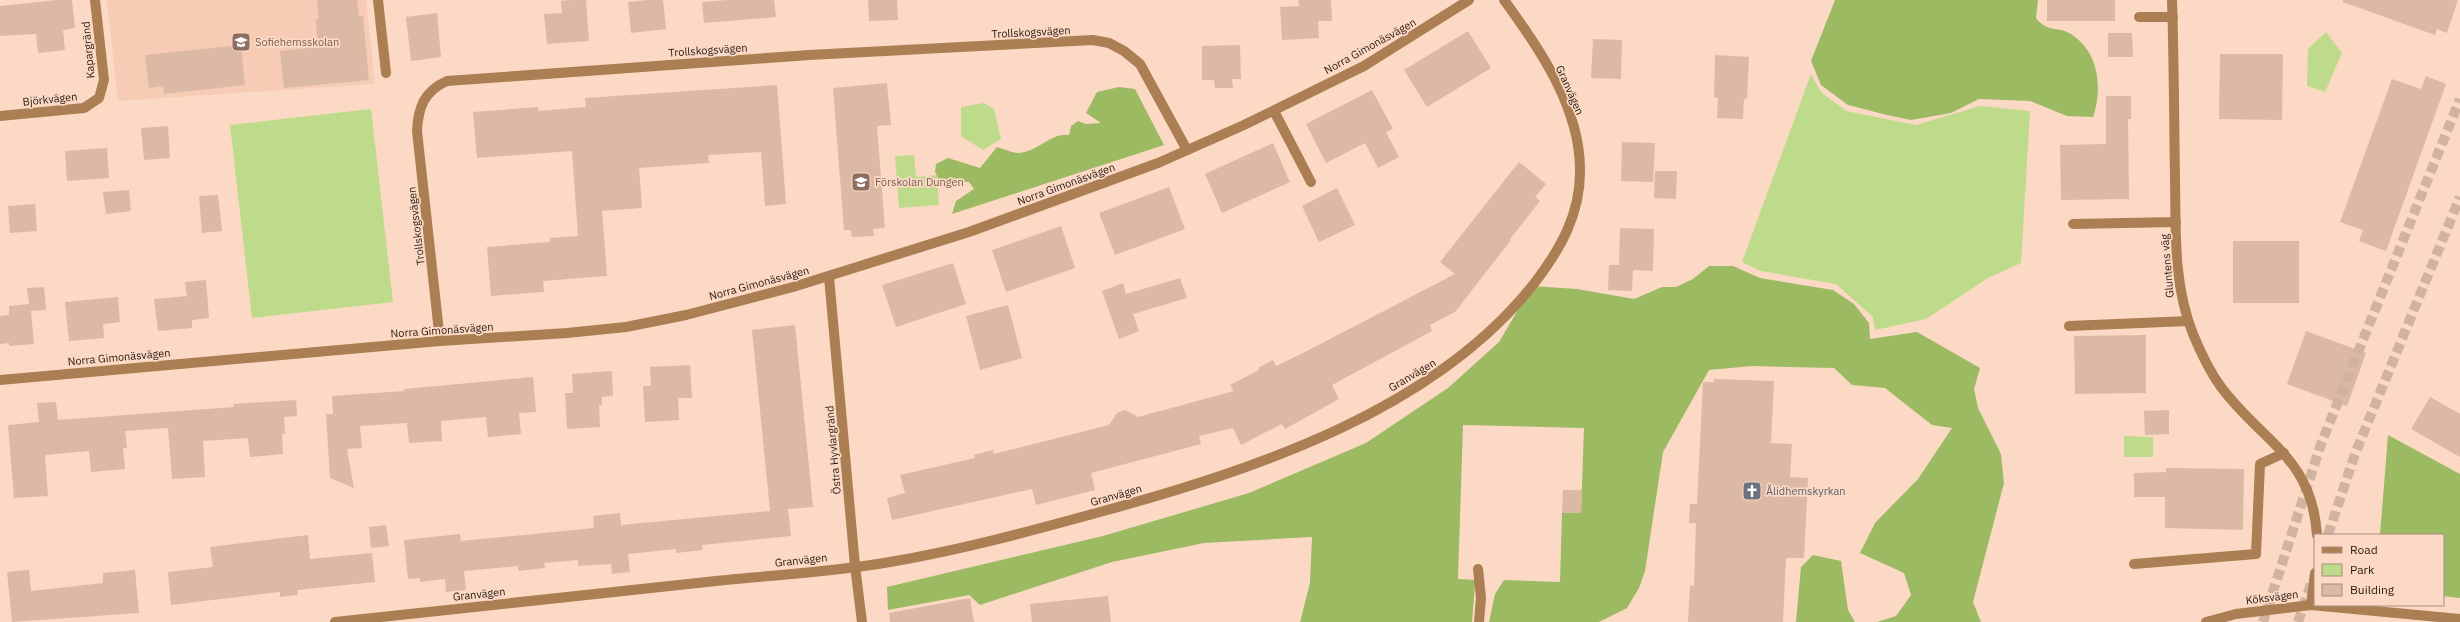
<svg xmlns="http://www.w3.org/2000/svg" width="2460" height="622" font-family="'IBM Plex Sans',sans-serif">
	<rect width="100%" height="100%" fill="#fcd9c4"/>
	<path fill="#f6ccb4" d="M107,0H366L375,84L118,101Z"/>
	<g fill="#bddb8a">
		<path d="M2326,32L2342,53L2325,92L2307,86L2308,49Z"/>
		<path d="M1811,74L1821,92L1846,111L1916,125L1980,106L2030,111L2021,263L1988,278L1926,319L1875,330L1873,317L1836,284L1761,271L1742,262Z"/>
		<path d="M984,103L994,109L1001,139L983,150L961,136V107Z"/>
		<path d="M371,109L393,302L252,318L230,125Z"/>
		<path d="M914,155L916,177L937,175L939,205L899,208L895,156Z"/>
		<path d="M2124,436L2153,437V457H2124Z"/>
	</g>
	<g fill="#9bba62">
		<path d="M1835,0H2038L2036,18C2047,33 2059,26 2071,34C2099,52 2103,88 2093,117L2067,116L2030,101L1979,99L1951,113L1911,120L1887,115L1848,105L1821,85L1811,61Z"/>
		<path d="M1119,87L1135,89L1164,145L952,214L956,201L974,189L969,182L940,181L935,172L936,164L948,158L980,168L997,147C1004,149 1013,153 1019,153C1038,152 1050,133 1069,135L1071,126L1078,121L1086,124L1101,123L1086,113L1097,92Z"/>
		<path d="M1709,266H1733L1760,278L1833,290L1854,304L1869,323L1870,339L1917,332L1980,368L1974,389L1978,408L2001,454L2004,483L1973,602L1981,622H1877L1896,616L1911,595L1904,573L1860,553L1875,523L1918,479L1952,428L1932,425L1885,388L1852,385L1834,368L1752,366L1709,370L1663,452L1645,571L1639,588L1627,608L1599,622H1489L1495,594L1504,580L1560,582L1562,513H1581L1584,428L1463,425L1458,579L1479,580L1475,586L1472,622H1300L1310,583L1312,537L1204,543L1112,562L980,605L969,595L888,610L887,587L1103,536L1249,493L1366,443L1448,388L1499,342L1532,286L1577,289L1634,299L1662,287H1676L1693,279Z"/>
		<path d="M2388,435L2460,474V598L2443,596V535H2380Z"/>
		<path d="M1813,555L1841,561L1848,610L1855,622H1796L1801,567Z"/>
	</g>
	<g fill="#dbb9a5">
		<path d="M57,0H72L75,28L63,30L65,50L38,53L36,34L0,36V6Z"/>
		<path d="M317,0H357L359,16H363L369,80L284,88L280,51L318,47L316,19H319Z"/>
		<path d="M571,0H586L589,41L547,44L544,14L562,13L561,1Z"/>
		<path d="M649,0H663L666,29L631,33L628,2Z"/>
		<path d="M727,0H774L776,17L704,23L702,2Z"/>
		<path d="M868,0H897L898,20L869,21Z"/>
		<path d="M1298,0H1331L1332,21H1318L1319,38L1282,40L1280,7L1299,6Z"/>
		<rect x="2047" y="0" width="68" height="21"/>
		<path d="M2343,0H2458L2447,33L2437,29L2435,35L2343,2Z"/>
		<path d="M437,13L441,57L411,61L406,17Z"/>
		<path d="M1468,31L1491,68L1427,107L1404,70Z"/>
		<path d="M2108,33H2132L2133,57H2108Z"/>
		<path d="M1593,39L1622,40L1621,79L1591,78Z"/>
		<path d="M241,45L245,85L164,94L163,86L149,88L145,55Z"/>
		<path d="M1240,45L1241,79H1232L1233,88H1215L1214,80H1202V46Z"/>
		<path d="M2220,54H2283L2282,120L2219,119Z"/>
		<path d="M1715,55L1749,57L1747,99L1744,98L1743,119L1717,118L1718,98L1714,97Z"/>
		<path d="M2426,76L2446,84L2386,251L2359,241L2363,230L2340,222L2392,79L2421,89Z"/>
		<path d="M887,83L891,125L877,126L885,228L873,229L874,236L852,237L851,230H844L833,88Z"/>
		<path d="M777,85L786,204L765,206L761,152L708,155L709,163L639,168L642,208L602,211L607,276L543,281L544,292L491,296L487,247L550,242V238L578,236L572,151L477,158L473,112L538,107V111L586,107L585,98Z"/>
		<path d="M1372,90L1393,129L1386,132L1399,157L1378,168L1365,143L1326,163L1306,124Z"/>
		<path d="M2106,96H2131V119H2128L2129,199L2061,200L2060,145L2106,144Z"/>
		<path d="M168,126L170,158L144,160L141,128Z"/>
		<path d="M1622,142L1655,143L1653,182L1621,181Z"/>
		<path d="M1273,143L1290,182L1222,213L1205,174Z"/>
		<path d="M107,148L109,178L67,181L65,151Z"/>
		<path d="M1519,162L1546,184L1535,197L1540,201L1510,239L1511,240L1455,312L1430,325L1432,331L1332,385L1339,399L1285,429L1282,424L1241,445L1233,428L1199,436L1201,444L1091,473L1095,490L1036,505L1032,489L892,520L887,498L905,493L900,475L975,458L974,455L993,450L994,454L1109,425L1117,413L1125,410L1138,417L1234,391L1230,385L1259,370L1258,368L1273,360L1276,366L1303,353L1455,274L1440,262Z"/>
		<path d="M1655,171H1677L1676,199L1654,198Z"/>
		<path d="M1169,187L1185,229L1115,255L1099,213Z"/>
		<path d="M1337,188L1355,225L1319,242L1302,206Z"/>
		<path d="M129,190L131,211L106,214L103,192Z"/>
		<path d="M218,195L222,231L202,233L199,196Z"/>
		<path d="M35,204L37,231L10,233L8,206Z"/>
		<path d="M1061,226L1075,268L1006,292L992,250Z"/>
		<path d="M1620,228L1654,229L1653,271L1633,270L1632,291L1608,290L1609,265H1619Z"/>
		<rect x="2233" y="241" width="66" height="62"/>
		<path d="M953,263L966,304L896,327L882,285Z"/>
		<path d="M1180,278L1187,298L1133,314L1139,331L1119,339L1102,291L1123,283L1126,294Z"/>
		<path d="M206,280L209,318L192,320V328L158,331L154,299L187,296L185,282Z"/>
		<path d="M44,287L46,310L31,311L34,344L9,346V343L0,344V316L9,315V306L29,304L27,288Z"/>
		<path d="M118,297L120,322L103,324L104,338L69,341L65,302Z"/>
		<path d="M1008,305L1022,358L980,370L966,316Z"/>
		<path d="M795,325L813,507L788,509L791,536L702,545L703,550L676,553V549L628,554L630,572L612,574L611,564L578,566V560L544,563L545,568L518,571V566L464,571L466,590L446,592L445,579L420,582V578L408,579L404,540L460,534L461,541L594,528L593,516L620,513L621,525L770,511L752,330Z"/>
		<path d="M2306,331L2366,353L2347,406L2287,384Z"/>
		<path d="M2146,335V393L2075,394L2074,336Z"/>
		<path d="M690,365L692,398H678L679,420L645,422L643,386H651L650,367Z"/>
		<path d="M612,371L613,396L602,397V405H599L600,427L567,429L565,393H573L572,374Z"/>
		<path d="M533,377L536,412L519,413L521,434L488,437L486,417L441,421L442,441L409,443L407,423L360,426L362,448L347,449L354,488L330,478L326,414H333L332,396L404,391V389Z"/>
		<path d="M1714,379L1774,381L1771,443L1792,444L1790,477L1808,478L1804,558H1786L1783,622H1688L1690,585L1694,586L1696,523H1689L1690,504H1697L1703,382H1714Z"/>
		<path d="M2430,397L2460,414V457L2411,429Z"/>
		<path d="M296,400L297,416L284,417L285,434H282L283,454L250,457L248,438L203,441L205,477L172,479L168,428L125,431L127,448H123L125,469L91,472L89,451L45,455L48,496L14,498L8,425L39,422L37,403L56,402L58,420L234,407L233,404Z"/>
		<path d="M2169,410V434L2145,435L2144,411Z"/>
		<path d="M2166,468L2244,469L2243,530L2165,528V497H2134V473L2166,472Z"/>
		<path d="M1563,490H1582L1581,513H1562Z"/>
		<path d="M386,525L389,546L371,548L369,527Z"/>
		<path d="M308,535L310,559L372,553L375,582L297,590L298,595L280,597V592L171,605L168,572L213,567L210,547Z"/>
		<path d="M29,570L31,591L103,583V573L135,570L139,613L12,622L7,572Z"/>
		<path d="M1108,596L1111,622H1032L1030,604Z"/>
		<path d="M970,598L974,622H890L889,613Z"/>
	</g>
	<g fill="none" stroke-linecap="round" stroke-linejoin="round">
		<g stroke="#d1b3a1" stroke-width="10" stroke-dasharray="10 5" stroke-linecap="butt">
			<path d="M2328,535L2355,454L2460,197"/>
			<path d="M2263,622L2321,444L2460,99"/>
			<path d="M2298,622L2311,584"/>
		</g>
		<g stroke="#ab7f53" stroke-width="10">
			<path d="M378,0L386,73"/>
			<path d="M2172,0C2174,59 2174,119 2175,179C2176,231 2173,284 2193,334C2200,351 2210,372 2221,387C2262,442 2312,457 2317,535"/>
			<path d="M2139,17H2173"/>
			<path d="M1274,111L1311,182"/>
			<path d="M0,116L84,108L99,98L104,80L95,0"/>
			<path d="M2073,224L2176,222"/>
			<path d="M829,277L855,566L862,622"/>
			<path d="M2069,326L2188,321"/>
			<path d="M440,341L417,131C418,108 424,91 447,81L809,55L1093,40L1109,43L1124,51L1140,64L1187,150"/>
			<path d="M0,380L440,341L567,333L626,327L686,315L793,287L969,232L1158,163L1244,125L1364,66L1469,0"/>
			<path d="M2134,564L2256,554L2260,464L2284,453"/>
			<path d="M1478,569L1481,598L1479,622"/>
			<path d="M2311,605L2315,573"/>
			<path d="M335,622C462,608 589,594 716,581C773,575 833,572 890,562C961,550 1031,531 1100,512C1253,470 1436,411 1536,281C1561,248 1580,214 1580,172C1581,109 1540,49 1504,0"/>
			<path d="M2206,622L2236,614L2311,605L2460,619"/>
		</g>
	</g>
	<defs>
		<g id="school-square" transform="scale(1)"><rect x="-9" y="-9" width="18" height="18" rx="4" fill="#8d6e63" stroke="#fcd9c4"/><path d="M0-5L7-2L0 1L-7-2ZM-4 1L0 2.5L4 1V4Q0 6-4 4Z" fill="#fff"/></g>
		<g id="church-square" transform="scale(1)"><rect x="-9" y="-9" width="18" height="18" rx="4" fill="#6b7280" stroke="#fcd9c4"/><path d="M-1.2-6h2.4v3.5h3.3v2.4h-3.3V6h-2.4V-.1h-3.3v-2.4h3.3Z" fill="#fff"/></g>
	</defs>
	<g fill-rule="evenodd">
		<use href="#school-square" x="241" y="42"/>
		<use href="#school-square" x="861" y="182"/>
		<use href="#church-square" x="1752" y="491"/>
	</g>
	<g text-anchor="middle" stroke-width="3.5" stroke-linejoin="round" paint-order="stroke">
		<g font-size="11" fill="#261a13" stroke="#fcd9c4">
			<text transform="translate(1031 32) rotate(-3)" y="4">Trollskogsvägen</text>
			<text transform="translate(1370 46) rotate(-29)" y="4">Norra Gimonäsvägen</text>
			<text transform="translate(88 50) rotate(-95)" y="4">Kapargränd</text>
			<text transform="translate(708 50) rotate(-4)" y="4">Trollskogsvägen</text>
			<text transform="translate(1570 90) rotate(66)" y="4">Granvägen</text>
			<text transform="translate(50 99) rotate(-6)" y="4">Björkvägen</text>
			<text transform="translate(1066 184) rotate(-20)" y="4">Norra Gimonäsvägen</text>
			<text transform="translate(416 226) rotate(-97)" y="4">Trollskogsvägen</text>
			<text transform="translate(2167 266) rotate(-95)" y="4">Gluntens väg</text>
			<text transform="translate(759 283) rotate(-15)" y="4">Norra Gimonäsvägen</text>
			<text transform="translate(442 330) rotate(-4)" y="4">Norra Gimonäsvägen</text>
			<text transform="translate(119 357) rotate(-5)" y="4">Norra Gimonäsvägen</text>
			<text transform="translate(1412 375) rotate(-31)" y="4">Granvägen</text>
			<text transform="translate(833 450) rotate(-95)" y="4">Östra Hyvlargränd</text>
			<text transform="translate(1116 495) rotate(-16)" y="4">Granvägen</text>
			<text transform="translate(801 560) rotate(-6)" y="4">Granvägen</text>
			<text transform="translate(479 594) rotate(-6)" y="4">Granvägen</text>
			<text transform="translate(2272 597) rotate(-7)" y="4">Köksvägen</text>
		</g>
		<g font-size="11" fill="#785e54" stroke="#fcd9c4" text-anchor="start">
			<text x="255" y="46">Sofiehemsskolan</text>
			<text x="875" y="186">Förskolan Dungen</text>
		</g>
		<g font-size="11" fill="#5b616d" stroke="#fcd9c4" text-anchor="start">
			<text x="1766" y="495">Ålidhemskyrkan</text>
		</g>
	</g>
	<rect x="2314" y="534" width="130" height="72" fill="#fcd9c4" stroke="#a68d7d"/>
	<rect x="2322" y="547" width="20" height="6" fill="#ab7f53" stroke="#a68d7d"/>
	<text x="2350" y="554" font-size="12" fill="#261a13">Road</text>
	<rect x="2322" y="564" width="20" height="12" fill="#bddb8a" stroke="#a68d7d"/>
	<text x="2350" y="574" font-size="12" fill="#261a13">Park</text>
	<rect x="2322" y="584" width="20" height="12" fill="#dbb9a5" stroke="#a68d7d"/>
	<text x="2350" y="594" font-size="12" fill="#261a13">Building</text>
</svg>
